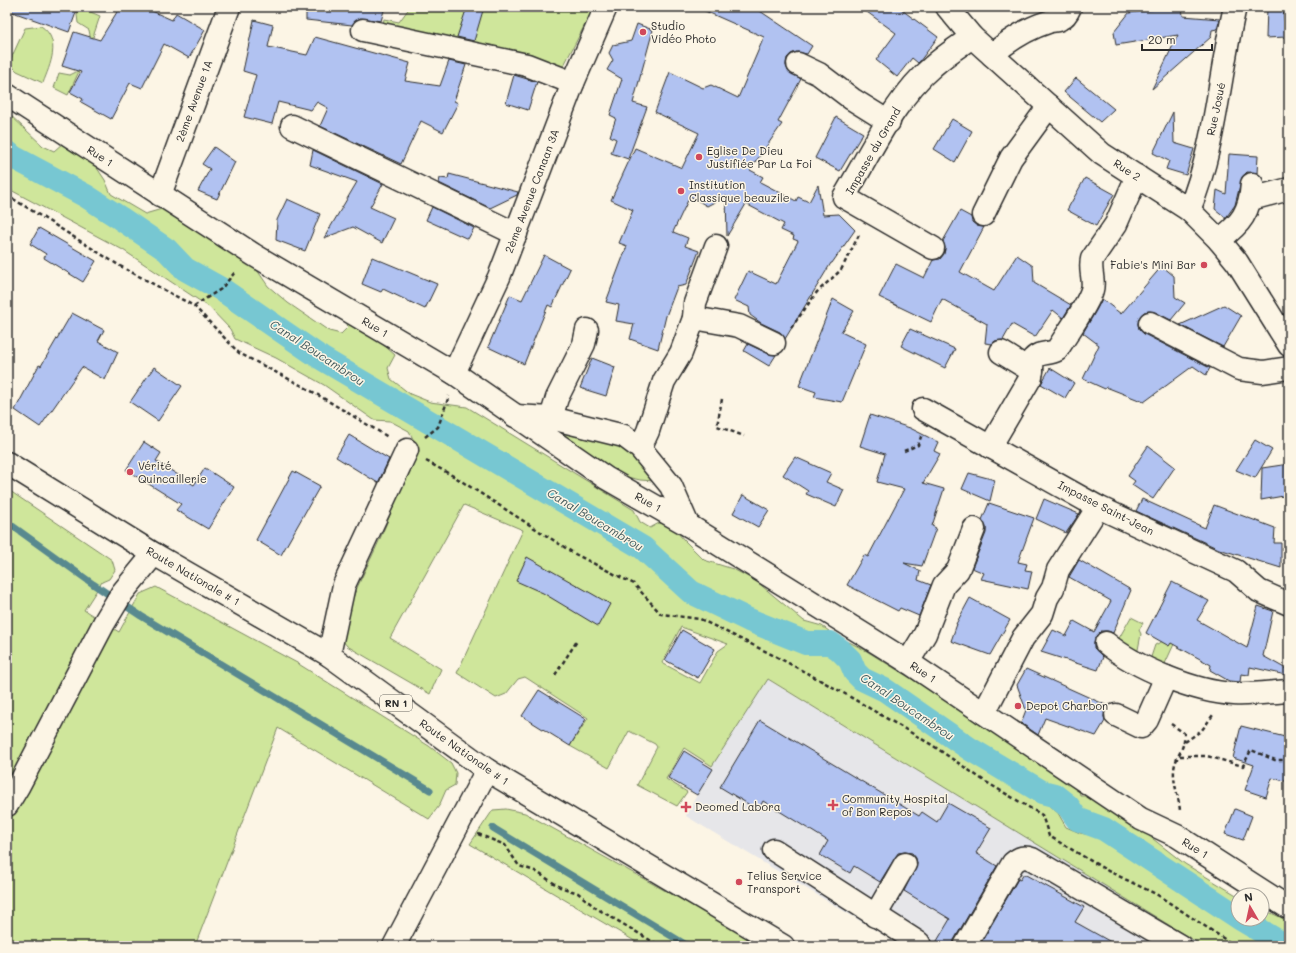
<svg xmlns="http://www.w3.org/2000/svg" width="1296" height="953" font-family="Mali,sans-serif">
	<rect width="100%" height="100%" fill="#fcf5e5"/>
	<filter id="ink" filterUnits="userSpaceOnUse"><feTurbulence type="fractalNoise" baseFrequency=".025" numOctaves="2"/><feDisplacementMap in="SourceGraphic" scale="8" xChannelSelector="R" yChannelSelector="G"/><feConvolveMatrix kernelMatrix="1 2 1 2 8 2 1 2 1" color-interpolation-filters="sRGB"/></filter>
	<g filter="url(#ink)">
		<path fill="#e6e6e9" d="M767,679L1040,846L1203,946H902L686,816L712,766Z"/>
		<g fill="#cfe69b" stroke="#7d8863" fill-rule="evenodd">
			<path d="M79,7L100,16L88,52L68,95L54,88L59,73L70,75L78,71L90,35L89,30L78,23L77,15Z"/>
			<path d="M410,7H594L562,69L381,33L384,19L399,22Z"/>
			<path d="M41,26C62,40 50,65 43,83L17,71L9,63L25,28Z"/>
			<path d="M7,112L43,146L54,151L63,143L95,165L105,180L111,194L145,214L162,209L180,221L241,255L255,267L268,286L288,303L329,331L341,334L348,327L345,318L371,334L395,355L388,368L391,379L410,394L430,402L467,407L634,510L640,522L650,528L659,523L670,524L684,540L704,560L733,569L756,581L804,621L822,626L833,634L865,650L978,720L1021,752L1042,762L1079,786L1080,796H1090L1123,815L1125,822L1139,828L1185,864L1238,896V911L1115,831L1095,819L1080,815L1054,790L1025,777L944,725L919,703L860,670L854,659L839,644L821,638L808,639L799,634L745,614L695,590L647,544L288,329C198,263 104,204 9,146L7,144Z"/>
			<path d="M7,159L88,203L130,229L169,257L187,274L238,304L274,332L641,550L692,596L813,651L827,652L841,661L852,677L876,696L921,721L1002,776L1024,786L1058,813L1066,827L1080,833L1109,839L1271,946H1203L768,679L712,766L684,748L666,779L687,792L677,806L637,785L657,747L655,744L629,731L609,768L570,746L588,718L525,677L518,679L506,694L496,698L457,673L523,530L464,505L390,638L441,669L430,694L347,646L342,640C345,603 368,568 382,534C394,507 403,477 419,451L409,431L390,421L374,420L324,385L276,358L235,339L230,329L209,307L123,250L7,188ZM681,627L728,644L718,651L700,683L662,663Z"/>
			<path d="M557,429L623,442L654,481L640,480L614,474L557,432Z"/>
			<path d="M7,489L112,560L115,570L109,579L102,582L84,610L119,632L140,594L156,587L297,663L429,746L451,763L456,773L455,785L446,790L439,806L429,819L278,728L195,946H7Z"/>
			<path d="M1131,617L1143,623L1139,630L1141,634L1137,655L1114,647Z"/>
			<path d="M1165,640L1175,642L1163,668L1150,660L1155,645Z"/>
			<path d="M506,809L525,813L765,946H643L470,844L493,810Z"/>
			<path d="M1262,909L1289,921V937C1276,929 1261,927 1249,919H1262Z"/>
		</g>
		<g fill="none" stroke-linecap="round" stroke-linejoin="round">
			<g stroke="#59898f" stroke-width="7">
				<path d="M7,522L93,584L141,616L430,790"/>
				<path d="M493,828L688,946"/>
			</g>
			<g stroke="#77c7d2" stroke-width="24">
				<path d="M7,152L13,157L86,196L120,218L167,250L185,269L221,289L321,358L643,548L691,592L749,620L806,643H830L839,649L850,660L855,672L862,679L885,690L970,749L1042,792L1054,795L1068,806L1077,819L1104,829L1238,917"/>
				<path d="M1241,919L1286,946"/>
			</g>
		</g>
		<g fill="#b1c2f1" stroke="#2b2b2b">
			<path d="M7,7H78L69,32L7,10Z"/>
			<path d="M120,7H143L172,20L176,13L205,30L189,58L164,44L142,88L130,83L111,119L81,102L83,99L70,92L81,72L62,66L74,32L100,40Z"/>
			<path d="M306,7H385L381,21L360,18L352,25L306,20Z"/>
			<path d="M467,7H484L474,41L457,37Z"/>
			<path d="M696,7H754L812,46L807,54L797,52L791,54L787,58L786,65L788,71L801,79L778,122L782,124L750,170L763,177L760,182L796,201L798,197L809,202L818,185L823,215L839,214L855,230L832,263H831L785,339L780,332L761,323L750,315L749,307L734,300L748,271L776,284L798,241L793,239L794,236L781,230L784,224L746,204L727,236L726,196L707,206L690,196L673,232L688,238L685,246L699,251L686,285L677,287L666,316L658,349L630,339L634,324L616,321L619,305L606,302L627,246L619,243L633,210L611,200L635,148L682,168L699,133L655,112L670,72L703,88L711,85L738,98L764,37Z"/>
			<path d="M860,7H898L938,37L920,61L918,63L912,58L897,77L876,60L896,33Z"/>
			<path d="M1172,7H1182L1183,16L1220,19L1217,29L1212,30L1211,37L1152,89L1178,35L1116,45L1114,32L1129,13Z"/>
			<path d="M1267,7H1283L1286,37L1266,38Z"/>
			<path d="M254,20L273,25L268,47L307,55L315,37L410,63L405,81L440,86L449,61L466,65L454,101L458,103L443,132L421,121L401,164L320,126L328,108L317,102L311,110L278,102L272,124L244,117L256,75L243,71Z"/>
			<path d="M637,24L653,30L633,103L647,107L628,159L611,153L616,139L610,136L616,118L610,115L622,79L607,70L613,60L609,53L613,45L631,41Z"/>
			<path d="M514,75L537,82L528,110L506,103Z"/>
			<path d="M1076,78L1114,109L1100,122L1064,92Z"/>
			<path d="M1173,112L1174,143L1194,149L1186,175L1166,169L1169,161L1153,153Z"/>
			<path d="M836,117L863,133L840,171L815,158Z"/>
			<path d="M952,119L972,131L955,162L934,149Z"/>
			<path d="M214,147L235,162L217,199L198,191L210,169L202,164Z"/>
			<path d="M313,150L383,184L370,207L394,218L382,243L353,227L324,238L357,182L310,165Z"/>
			<path d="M1229,154L1258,156L1257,173L1247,172L1242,177L1235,205L1225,219V217L1215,209L1217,190L1226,194Z"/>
			<path d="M449,174L518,192L517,195L490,208L439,183L440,178L448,179Z"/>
			<path d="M1085,178L1114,194L1096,226L1067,210Z"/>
			<path d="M287,199L320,214L305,251L276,240L277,220Z"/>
			<path d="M432,207L474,228L468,239L426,220Z"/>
			<path d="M960,211L971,217L972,222L977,226L984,227L960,272L994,291L1017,255L1033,266L1034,283L1071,305L1063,318L1053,310L1035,337L1012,324L1003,340L995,341L992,344L985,343L987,324L942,299L931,322L879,297L896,264L924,278L933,260L940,259L944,254L945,248L943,241Z"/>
			<path d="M39,228L96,261L83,282L44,258L46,254L30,244Z"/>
			<path d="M544,255L570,269L552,307L548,305L524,364L488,347L510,295L522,300Z"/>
			<path d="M372,257L437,284L425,309L383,289L381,292L362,284Z"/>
			<path d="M1162,266L1174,276L1175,297L1185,303L1171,320L1155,312L1149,311L1144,312L1139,318L1138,324L1139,329L1144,334L1210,368L1206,375L1193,366L1144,402L1106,387L1105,389L1083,379L1099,345L1083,333L1102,299L1121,314Z"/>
			<path d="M833,299L854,311L841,332L866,344L842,402L814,397L816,392L799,386Z"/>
			<path d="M1224,305L1241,316L1223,347L1180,325Z"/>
			<path d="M72,313L104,330L98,341L118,352L105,380L82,367L40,427L15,410L39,365L41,366Z"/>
			<path d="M910,329L955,349L945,368L901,346Z"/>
			<path d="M748,344L769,354L776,355L769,366L744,351Z"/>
			<path d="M592,358L615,367L606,396L580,388Z"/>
			<path d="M154,367L182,386L158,421L130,402Z"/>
			<path d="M1050,368L1074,383L1065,398L1041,384Z"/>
			<path d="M870,415L910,428L938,442L934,451L940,454L923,483L944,489L932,526L936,528L922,566L904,563L920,571L918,580L931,585L919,616L900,608L898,611L847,585L864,555L868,557L904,489L877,482L885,454L860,446Z"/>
			<path d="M349,435L389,459L378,483L336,457Z"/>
			<path d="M1255,440L1272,450L1255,478L1236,470Z"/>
			<path d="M144,442L161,453L156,461L194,485L205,468L234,487L208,529L176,510L181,504L126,470Z"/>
			<path d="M1148,446L1175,467L1153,499L1132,485L1135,481L1128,476Z"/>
			<path d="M795,457L831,473L826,482L844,490L836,507L806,494L808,491L783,475Z"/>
			<path d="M1289,464V495L1261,500L1262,468Z"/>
			<path d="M293,471L320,486L281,555L256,540Z"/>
			<path d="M969,473L995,480L990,501L962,489Z"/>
			<path d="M743,495L769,510L758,527L733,513Z"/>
			<path d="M1044,499L1079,514L1066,533L1036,519Z"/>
			<path d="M1142,499L1205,528L1214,505L1275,528L1274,543H1281V568L1219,549L1136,511Z"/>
			<path d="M989,503L1034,518L1018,562L1027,564L1025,570L1032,571L1028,589L981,579L984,573L972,568L986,533V527L982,520Z"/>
			<path d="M527,557L610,604L598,626L543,593L516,581Z"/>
			<path d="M1079,560L1131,590L1113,633L1108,631H1101L1096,636L1094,642V648L1103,657L1098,670L1041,652L1053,630L1066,636L1074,621L1094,632L1111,601L1069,577Z"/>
			<path d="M1172,582L1209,601L1197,620L1247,648L1258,606L1273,611L1263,656L1288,670L1286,675L1250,667L1249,675L1241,674L1240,682L1229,681L1210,670L1211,665L1171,643L1169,646L1146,633Z"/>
			<path d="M970,598L1010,620L990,655L951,641L957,624H956Z"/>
			<path d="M682,630L715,649L698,678L665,660Z"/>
			<path d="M1026,669L1108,706L1104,716L1105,721L1096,736L1045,718L1038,735L1021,723L1026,710L1017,685Z"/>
			<path d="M539,690L586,719L570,746L522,716Z"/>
			<path d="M760,720L919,816L922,812L937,822L948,803L991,828L976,853L997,866L954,940L953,946H934L950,919L904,891L917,864L916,858L912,853L905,852L898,853L880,882L854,866L850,873L820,855L828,841L763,801L758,810L720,787Z"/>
			<path d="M1241,726L1289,738V782L1272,778L1266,797L1245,790L1254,765L1233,758Z"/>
			<path d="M684,751L713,769L697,795L668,778Z"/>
			<path d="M1235,809L1252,816L1243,840L1225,834Z"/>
			<path d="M1024,874L1084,907L1075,922L1118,946H979L1018,879L1020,880Z"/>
		</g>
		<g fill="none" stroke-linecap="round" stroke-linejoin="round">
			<g stroke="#2b2b2b" stroke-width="25">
				<g id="minor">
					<path d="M947,7L972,37L1102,154L1189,210L1219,240L1237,262L1289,345"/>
					<path d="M363,30L527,65L573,83"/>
					<path d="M992,55C1009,40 1026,29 1048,22C1052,20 1057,21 1060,19C1065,17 1068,12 1070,7"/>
					<path d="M798,64L819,74L852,99L889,122"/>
					<path d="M7,95L254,255L454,373L606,478L688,525L908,662L1141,819L1177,836L1289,908"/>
					<path d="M292,126L516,234"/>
					<path d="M160,195L229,7"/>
					<path d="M1251,199L1289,189"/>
					<path d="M1189,210C1216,146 1219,74 1235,7"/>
					<path d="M983,215L1011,158L1049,106"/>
					<path d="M1219,240C1241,224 1250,212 1252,184"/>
					<path d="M933,248L844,197C870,154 895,98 933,66C945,55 959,46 972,37"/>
					<path d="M694,318L739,326L774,343"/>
					<path d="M1150,323L1239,369L1263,372L1289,368"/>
					<path d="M1001,352L1032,371"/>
					<path d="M454,373L499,277L573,83L606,7"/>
					<path d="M923,409L1098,507L1236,571L1259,591L1289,604"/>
					<path d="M515,416L551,418L624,436L640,448L671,486L688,525"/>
					<path d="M551,418L557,398L584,344L587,330"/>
					<path d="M990,447L1031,377L1033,359C1040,351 1048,355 1057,350C1066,335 1088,305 1092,290C1095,280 1089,270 1092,259L1116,224L1137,176"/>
					<path d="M640,448L648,431L664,381L681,353L694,318L695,303L716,246"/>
					<path d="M1106,643C1136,668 1195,692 1234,694C1252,695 1271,692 1289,691"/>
					<path d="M329,655L344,585L407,450"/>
					<path d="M908,662L925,634L944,585L958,570L974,529"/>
					<path d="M984,713L1023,638L1042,614L1047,598L1053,588L1058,570L1098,507"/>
					<path d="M1116,715L1141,727L1147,720L1166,677"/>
					<path d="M7,805L19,785L104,623L122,593L154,554"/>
					<path d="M774,850L919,943L920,946"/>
					<path d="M875,916L905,864"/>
					<path d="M394,946L487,770"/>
					<path d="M965,946L1013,863C1020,857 1024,856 1032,859L1180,946"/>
				</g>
			</g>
			<g stroke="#2b2b2b" stroke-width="25">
				<path id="major" d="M7,463L154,554L329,655L487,770L783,946"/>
			</g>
			<g stroke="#2b2b2b" stroke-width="2.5" stroke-dasharray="4 3" stroke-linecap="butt">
				<path d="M7,195L120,266L194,306L239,353L308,389L388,437"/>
				<path d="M194,306L221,289L236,271"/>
				<path d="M791,328L817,292L841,270L860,233"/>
				<path d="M722,399L717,426L744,436"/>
				<path d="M425,437L438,427L449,396"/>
				<path d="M904,451L918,445L922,434"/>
				<path d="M426,461L455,477L575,554L634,584L661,614L700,619L779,658L840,691L932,745L986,782L1042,815L1049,836L1108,871L1156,894L1235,946"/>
				<path d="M555,675L577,641"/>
				<path d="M1171,724L1184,733C1186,749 1175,756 1174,770C1173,784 1179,797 1180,811"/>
				<path d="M1185,742L1202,730L1213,715"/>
				<path d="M1180,756H1207L1243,766L1251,750L1275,760H1289"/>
				<path d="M478,834L505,845L519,866L535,871L560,887L578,893L596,908L660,946"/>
			</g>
			<use href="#minor" stroke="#fcf5e5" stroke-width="22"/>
			<use href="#major" stroke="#fcf5e5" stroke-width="22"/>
		</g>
	</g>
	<g fill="#d1495b" stroke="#fcf5e5" stroke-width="1.5">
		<circle cx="643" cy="32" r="4"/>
		<circle cx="699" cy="157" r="4"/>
		<circle cx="681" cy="191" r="4"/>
		<circle cx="1204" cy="265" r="4"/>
		<circle cx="130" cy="472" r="4"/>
		<circle cx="1018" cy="706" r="4"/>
		<path d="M831 799h4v4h4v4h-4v4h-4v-4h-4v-4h4z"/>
		<path d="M684 801h4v4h4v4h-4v4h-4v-4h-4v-4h4z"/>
		<circle cx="739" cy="882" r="4"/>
	</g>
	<g text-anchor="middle" stroke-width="3" stroke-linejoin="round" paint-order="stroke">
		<rect fill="#fcf5e5" stroke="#6a6863" stroke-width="1" x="380" y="695" width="32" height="16" rx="3"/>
		<g font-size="10" font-weight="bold" fill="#2b2b2b">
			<text x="396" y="707">RN 1</text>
		</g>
		<g font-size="11" fill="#2b2b2b" stroke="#fcf5e5" text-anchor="start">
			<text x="651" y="30">Studio<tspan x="651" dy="13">Vidéo Photo</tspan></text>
			<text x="707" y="155">Eglise De Dieu<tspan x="707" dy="13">Justifiée Par La Foi</tspan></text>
			<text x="689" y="189">Institution<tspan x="689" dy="13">Classique beauzile</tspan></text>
			<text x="1196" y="269" text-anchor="end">Fabie's Mini Bar</text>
			<text x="138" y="470">Vérité<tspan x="138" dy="13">Quincaillerie</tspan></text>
			<text x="1026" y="710">Depot Charbon</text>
			<text x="842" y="803">Community Hospital<tspan x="842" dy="13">of Bon Repos</tspan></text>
			<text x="695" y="811">Deomed Labora</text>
			<text x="747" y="880">Telius Service<tspan x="747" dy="13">Transport</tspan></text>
		</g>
		<g font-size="11" fill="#2b2b2b" stroke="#fcf5e5">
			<text transform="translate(194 101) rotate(-70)" y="4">2ème Avenue 1A</text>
			<text transform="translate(1216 109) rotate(-78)" y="4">Rue Josué</text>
			<text transform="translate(873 151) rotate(-60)" y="4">Impasse du Grand</text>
			<text transform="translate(100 156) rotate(33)" y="4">Rue 1</text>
			<text transform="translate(1127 170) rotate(33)" y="4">Rue 2</text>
			<text transform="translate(532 191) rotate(-69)" y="4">2ème Avenue Canaan 3A</text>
			<text transform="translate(375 327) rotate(31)" y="4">Rue 1</text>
			<text transform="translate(648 502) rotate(30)" y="4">Rue 1</text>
			<text transform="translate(1106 508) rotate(27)" y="4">Impasse Saint-Jean</text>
			<text transform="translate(193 576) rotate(30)" y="4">Route Nationale # 1</text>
			<text transform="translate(923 672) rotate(34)" y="4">Rue 1</text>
			<text transform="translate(464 752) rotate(35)" y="4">Route Nationale # 1</text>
			<text transform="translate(1195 848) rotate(32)" y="4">Rue 1</text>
		</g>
		<g font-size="12" font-style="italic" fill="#425a5d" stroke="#fcf5e5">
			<text transform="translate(317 353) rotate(33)" y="4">Canal Boucambrou</text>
			<text transform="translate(595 520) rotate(31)" y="4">Canal Boucambrou</text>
			<text transform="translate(907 707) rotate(34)" y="4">Canal Boucambrou</text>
		</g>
	</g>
	<rect width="1296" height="953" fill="none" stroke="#fcf5e5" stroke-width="24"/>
	<rect x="12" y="12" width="1272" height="929" fill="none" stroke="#2b2b2b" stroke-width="1.5" filter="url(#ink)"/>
	<g transform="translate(1250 907) rotate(351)"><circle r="19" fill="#fcf5e5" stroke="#a8a49b"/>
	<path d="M0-3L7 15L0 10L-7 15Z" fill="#d1495b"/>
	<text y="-6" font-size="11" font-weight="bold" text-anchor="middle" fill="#2b2b2b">N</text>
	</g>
	<path d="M1142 44v6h70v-6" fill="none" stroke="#2b2b2b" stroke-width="2"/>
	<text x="1148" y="44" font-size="12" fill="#2b2b2b" stroke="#fcf5e5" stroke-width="3" paint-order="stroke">20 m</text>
</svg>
